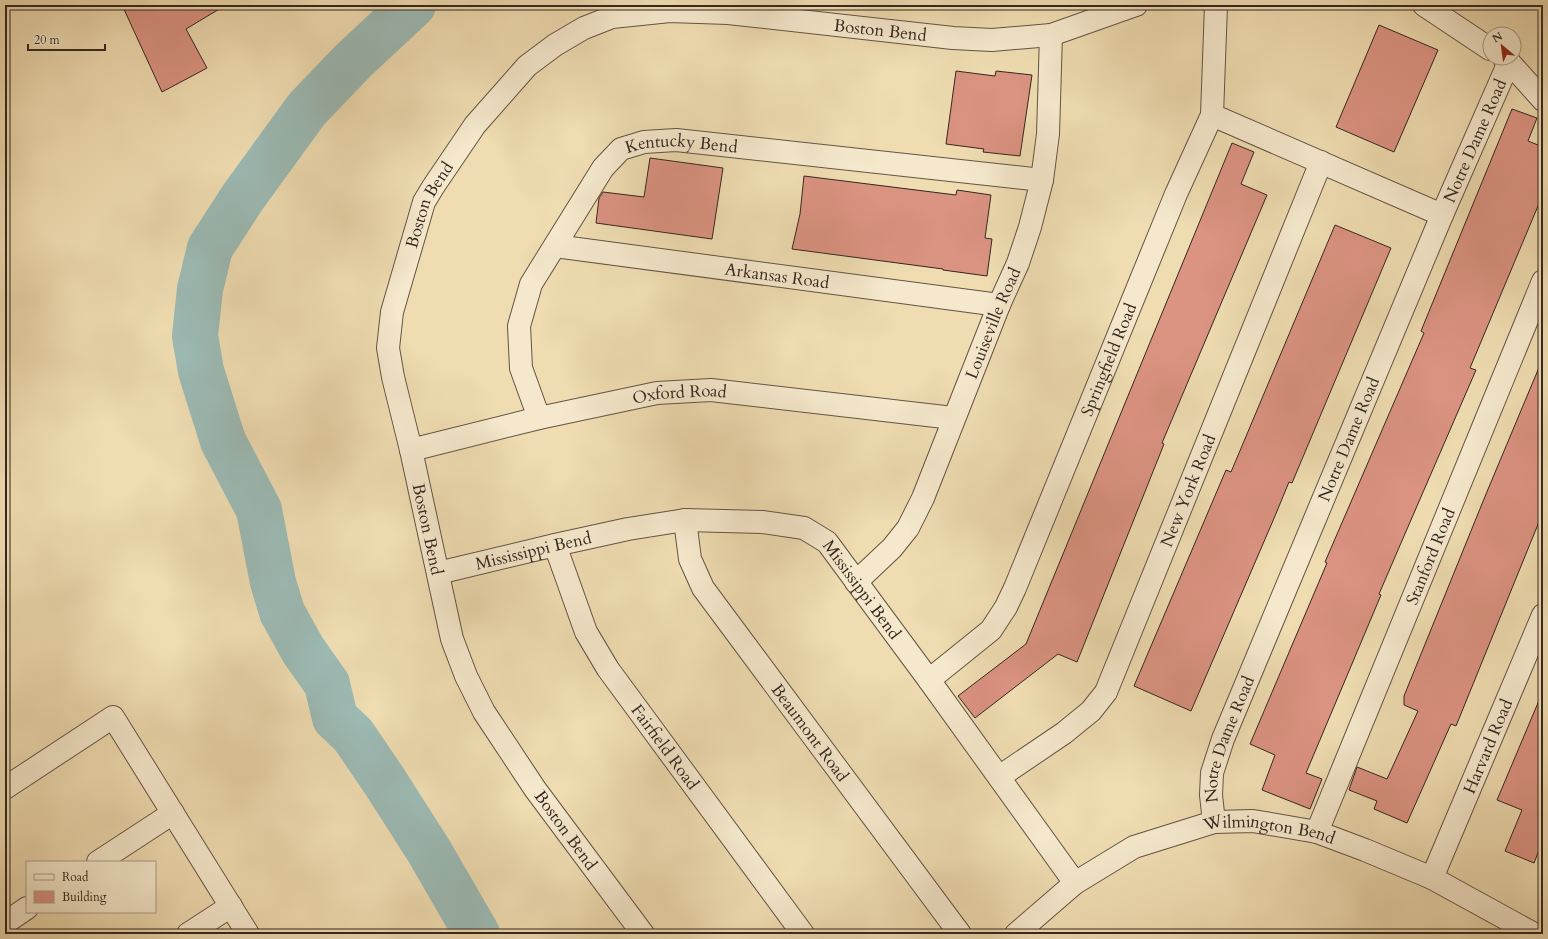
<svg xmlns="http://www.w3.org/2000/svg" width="1548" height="939" font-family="Cardo,serif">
	<rect width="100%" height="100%" fill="#efdcb1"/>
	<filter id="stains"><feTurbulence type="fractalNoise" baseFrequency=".005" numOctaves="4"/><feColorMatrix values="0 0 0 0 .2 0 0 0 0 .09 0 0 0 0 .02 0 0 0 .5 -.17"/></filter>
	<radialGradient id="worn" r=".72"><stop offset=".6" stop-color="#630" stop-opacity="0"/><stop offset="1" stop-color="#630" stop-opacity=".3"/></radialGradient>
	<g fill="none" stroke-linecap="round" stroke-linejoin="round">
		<path stroke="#9cbab4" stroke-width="46" d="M413,5L353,61L307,109L243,197L210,248L200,289L195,336L201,371L223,441L259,510L273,582L282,612L303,650L327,684L335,718L353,735L385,782L429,851L477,934"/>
	</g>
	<g fill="#db9382" stroke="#342721">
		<path d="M122,5H226L186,29L207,68L162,92Z"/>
		<path d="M1379,25L1438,50L1394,152L1336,127Z"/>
		<path d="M956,71L995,76L996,71L1032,75L1020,156L983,152L984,149L946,144Z"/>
		<path d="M1512,109L1537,118L1528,141L1543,147V194L1470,368L1476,370L1401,543L1379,594L1381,595L1306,773L1322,779L1310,809L1262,790L1275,755L1250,744L1327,563L1325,562L1424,333L1421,331Z"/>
		<path d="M1232,143L1254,152L1241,184L1267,195L1162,443L1164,444L1077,662L1058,654L975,718L958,696L1026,644Z"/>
		<path d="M650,158L723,168L712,239L596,223L599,198L603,192L644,197Z"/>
		<path d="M804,176L956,195L957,190L991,195L985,238L992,239L987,276L943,270V269L792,249L800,214Z"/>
		<path d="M1335,225L1391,248L1292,483L1289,482L1275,516L1191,711L1134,686L1226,470L1231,472Z"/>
		<path d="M1543,358V512L1456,726L1451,724L1407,823L1374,809L1377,801L1349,790L1357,767L1387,779L1418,711L1404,705V696L1486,494Z"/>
		<path d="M1543,691V840L1534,863L1505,851L1522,810L1497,800Z"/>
	</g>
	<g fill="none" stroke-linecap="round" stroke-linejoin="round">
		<g stroke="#635445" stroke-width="24">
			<g id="minor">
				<path d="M1424,5L1490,49"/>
				<path d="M1504,58L1509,62L1543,100"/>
				<path d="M1212,115L1442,215"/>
				<path id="s1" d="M555,246L999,305"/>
				<path id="s2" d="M539,418L521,368L519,326L531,284L603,168L621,149L644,142L676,140L1042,180"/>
				<path id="s3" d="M411,450L539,418L657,393L711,390L953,418"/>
				<path id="s4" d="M685,520L690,559L703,588L960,934"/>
				<path id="s5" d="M555,545L586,632L608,669L803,934"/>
				<path id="s6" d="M438,573L555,545L628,529L685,520L762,522L804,528L827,542L929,680L1075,883"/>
				<path id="s7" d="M856,582L892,548L908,528L923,498L999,305L1018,263L1030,227L1042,180L1048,134L1051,35"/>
				<path id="s8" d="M929,680L991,630L1006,607L1015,588L1176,194L1212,115L1216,5"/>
				<path id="s9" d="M999,777L1064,733L1091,711L1106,692L1321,162"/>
				<path d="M5,788L113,717L248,934"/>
				<path id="s10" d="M1214,822L1211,795L1212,773L1223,739L1442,215L1509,62"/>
				<path id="s11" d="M1317,832L1543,281"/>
				<path d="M98,862L173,813"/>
				<path id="s12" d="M1432,878L1543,615"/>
				<path d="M5,923L27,908"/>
				<path d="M188,934L231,906"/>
				<path id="s13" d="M643,934L535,789L484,712L466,676L452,639L411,450L393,377L388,348L392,312L424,202L433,187L475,125L527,66L555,45L584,28L612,17L670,11L728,13L953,38L992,40L1051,35L1136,5"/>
				<path id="s14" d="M1016,934L1075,883L1134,847L1214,822L1253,821L1317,832L1365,850L1432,878L1534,934"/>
			</g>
		</g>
		<use href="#minor" stroke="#f5e8cc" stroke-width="22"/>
	</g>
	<g text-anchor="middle" stroke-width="3" stroke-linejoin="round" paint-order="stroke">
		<g font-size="17" fill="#342721" stroke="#f5e8cc">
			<text dy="6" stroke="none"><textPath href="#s13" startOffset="1341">Boston Bend</textPath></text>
			<text dy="6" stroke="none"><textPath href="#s10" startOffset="734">Notre Dame Road</textPath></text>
			<text dy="6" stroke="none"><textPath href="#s2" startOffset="363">Kentucky Bend</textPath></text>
			<text dy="6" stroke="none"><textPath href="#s13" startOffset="801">Boston Bend</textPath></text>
			<text dy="6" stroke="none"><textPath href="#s1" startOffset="224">Arkansas Road</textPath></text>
			<text dy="6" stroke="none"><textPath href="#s7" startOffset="297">Louiseville Road</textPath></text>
			<text dy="6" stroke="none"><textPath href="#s8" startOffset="375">Springfield Road</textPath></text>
			<text dy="6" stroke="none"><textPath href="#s3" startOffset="275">Oxford Road</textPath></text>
			<text dy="6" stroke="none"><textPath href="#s10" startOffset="410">Notre Dame Road</textPath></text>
			<text dy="6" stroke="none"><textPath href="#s9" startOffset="355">New York Road</textPath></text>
			<text transform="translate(428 529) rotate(78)" y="6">Boston Bend</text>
			<text dy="6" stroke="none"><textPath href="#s6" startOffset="98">Mississippi Bend</textPath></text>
			<text dy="6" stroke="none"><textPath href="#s11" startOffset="298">Stanford Road</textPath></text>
			<text dy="6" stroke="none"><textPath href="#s6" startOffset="458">Mississippi Bend</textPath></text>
			<text dy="6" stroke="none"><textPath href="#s4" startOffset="251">Beaumont Road</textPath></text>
			<text dy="6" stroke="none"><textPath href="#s10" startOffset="86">Notre Dame Road</textPath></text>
			<text dy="6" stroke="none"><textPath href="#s12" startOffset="143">Harvard Road</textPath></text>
			<text dy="6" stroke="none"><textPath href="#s5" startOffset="232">Fairfield Road</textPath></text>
			<text transform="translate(566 830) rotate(54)" y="6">Boston Bend</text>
			<text dy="6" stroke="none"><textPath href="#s14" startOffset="287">Wilmington Bend</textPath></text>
		</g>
	</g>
	<rect width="1548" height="939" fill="none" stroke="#efdcb1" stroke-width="20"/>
	<rect x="6" y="6" width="1536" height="927" fill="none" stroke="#342721" stroke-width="2"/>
	<rect x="10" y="10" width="1528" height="919" fill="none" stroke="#342721"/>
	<rect x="26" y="861" width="130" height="52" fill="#f5e8cc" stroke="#a89b88"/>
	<rect x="34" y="874" width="20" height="6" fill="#f5e8cc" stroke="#a89b88"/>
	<text x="62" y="881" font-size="12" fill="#342721">Road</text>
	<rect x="34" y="891" width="20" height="12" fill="#db9382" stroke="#a89b88"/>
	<text x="62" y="901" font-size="12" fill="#342721">Building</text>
	<g transform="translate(1502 46) rotate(331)"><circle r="19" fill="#f5e8cc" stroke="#a89b88"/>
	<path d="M0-3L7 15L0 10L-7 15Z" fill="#8f2418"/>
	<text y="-6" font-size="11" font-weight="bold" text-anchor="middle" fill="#342721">N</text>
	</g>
	<path d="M28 44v6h77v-6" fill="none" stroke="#342721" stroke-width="2"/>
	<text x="34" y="44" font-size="12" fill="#342721" stroke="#f5e8cc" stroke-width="3" paint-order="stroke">20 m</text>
	<rect width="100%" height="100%" filter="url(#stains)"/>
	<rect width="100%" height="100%" fill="url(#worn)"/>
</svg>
